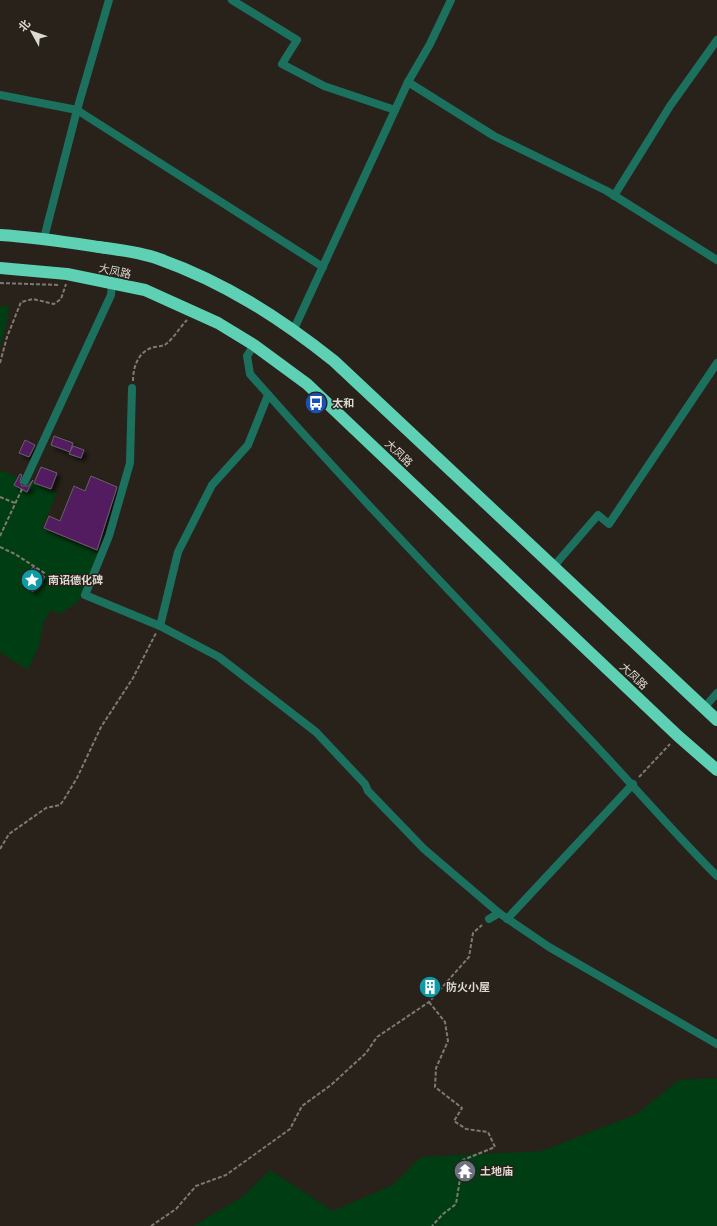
<svg xmlns="http://www.w3.org/2000/svg" width="717" height="1226" font-family="'Asap Condensed','Noto Sans SC',sans-serif">
	<defs>
		<filter id="shadow"><feDropShadow dx="3.5" dy="3.5" stdDeviation="2" flood-color="#0009"/></filter>
	</defs>
	<rect width="100%" height="100%" fill="#28221a"/>
	<g fill="#003d12">
		<path d="M0,306H9L7,322L0,348Z"/>
		<path d="M0,470L57,493L42,528L99,553L78,602L60,614L52,610L44,620L39,646L28,670L0,652Z"/>
		<path d="M717,1078V1226H193L241,1198L270,1170L333,1211L393,1185L421,1157L542,1151L637,1114L679,1080Z"/>
	</g>
	<g fill="#521a60" stroke="#68616a" filter="url(#shadow)">
		<path d="M54,436L73,443L70,452L51,445Z"/>
		<path d="M25,440L35,445L29,457L19,453Z"/>
		<path d="M73,446L84,450L81,458L69,454Z"/>
		<path d="M41,467L57,473L51,489L34,483Z"/>
		<path d="M20,474L22,475L20,481L22,486H28L33,480L27,492L14,485Z"/>
		<path d="M91,476L117,487L97,550L44,528L49,516L60,521L74,486L85,491Z"/>
		<path d="M33,567L45,577L33,592L21,582Z"/>
	</g>
	<g fill="none" stroke-linecap="round" stroke-linejoin="round">
		<g stroke="#7e7972" stroke-width="2" stroke-dasharray="4 2" stroke-linecap="butt">
			<path d="M0,283L60,285"/>
			<path d="M0,363L7,337L21,302L33,299L54,304L61,299L66,284"/>
			<path d="M133,381C133,367 138,353 151,348C156,346 162,347 166,344C173,339 180,327 187,320"/>
			<path d="M0,497L15,503"/>
			<path d="M0,536L22,489"/>
			<path d="M0,547L15,554L46,574"/>
			<path d="M639,777L670,744"/>
			<path d="M0,849L9,834L46,808L60,805L63,801L77,778L101,727L133,678L156,633"/>
			<path d="M429,1002L445,1022L448,1041L436,1068L435,1087L462,1108L454,1121L466,1129L488,1132L495,1147L463,1160L456,1204L443,1214L432,1226"/>
			<path d="M151,1226L176,1209L196,1186L226,1175L290,1129L302,1106L331,1085L366,1053L377,1037L429,1002L469,957L473,933L482,925"/>
		</g>
		<g stroke="#1b715e" stroke-width="8">
			<path d="M232,0L297,40L282,64L324,86L395,110"/>
			<path d="M408,82L494,136L607,191L717,260"/>
			<path d="M0,95L77,110L323,267"/>
			<path d="M614,196L670,106L717,40"/>
			<path d="M44,238L77,110L109,0"/>
			<path d="M294,329L408,82L430,44L451,0"/>
			<path d="M254,345L247,356L250,374C357,496 470,612 581,730C627,778 670,829 717,876"/>
			<path d="M132,388L130,463L109,536L85,595L160,626L219,657L316,732L365,784L368,791L424,849L499,913L549,947L717,1044"/>
			<path d="M25,481L111,295L112,283"/>
			<path d="M554,566L598,515L609,524L717,363"/>
			<path d="M160,626L178,552L212,485L248,445L268,395"/>
			<path d="M704,708L717,693"/>
			<path d="M489,919L499,913"/>
			<path d="M507,919L633,784"/>
		</g>
		<g stroke="#5ed0b4" stroke-width="12">
			<path d="M0,235C34,237 66,242 99,247C119,250 140,252 159,259C224,282 280,318 334,361L717,720"/>
			<path d="M0,268L67,274L145,290L218,323L254,345L307,384L678,736L717,770"/>
		</g>
	</g>
	<defs>
		<g id="bus-disc" transform="scale(1.15)"><circle r="9.5" fill="#1a4fb4" stroke="#28221a"/><path d="M-5-6H5V4H4V6H2V4H-2V6H-4V4H-5ZM-3.5-4V0h7V-4ZM-3.5 1.2v1.5H-2V1.2ZM2 1.2v1.5H3.5V1.2Z" fill="#fff"/></g>
		<g id="sight-disc" transform="scale(1.15)"><circle r="9.5" fill="#0f9aa8" stroke="#28221a"/><path d="M0-6L1.8-2.2L6-1.7L2.9 1.2L3.7 5.4L0 3.3L-3.7 5.4L-2.9 1.2L-6-1.7L-1.8-2.2Z" fill="#fff"/></g>
		<g id="building-disc" transform="scale(1.15)"><circle r="9.5" fill="#0f9aa8" stroke="#28221a"/><path d="M-4-6H4V6H1V3H-1V6H-4ZM-2.5-4.3h1.7v1.8h-1.7ZM.8-4.3h1.7v1.8H.8ZM-2.5-1h1.7V.8h-1.7ZM.8-1h1.7V.8H.8Z" fill="#fff"/></g>
		<g id="temple-disc" transform="scale(1.15)"><circle r="9.5" fill="#6b7280" stroke="#28221a"/><path d="M0-6L5-2H3V0L6.5 2.5H4V6H1.5V3h-3V6H-4V2.5H-6.5L-3 0V-2H-5Z" fill="#fff"/></g>
	</defs>
	<g fill-rule="evenodd">
		<use href="#bus-disc" x="316" y="403"/>
		<use href="#sight-disc" x="32" y="580"/>
		<use href="#building-disc" x="430" y="987"/>
		<use href="#temple-disc" x="465" y="1171"/>
	</g>
	<g text-anchor="middle" stroke-width="3" stroke-linejoin="round" paint-order="stroke">
		<g font-size="11" fill="#dcd8d2" stroke="#28221a">
			<text transform="translate(115 271) rotate(12)" y="4">大凤路</text>
			<text transform="translate(399 453) rotate(44)" y="4">大凤路</text>
			<text transform="translate(634 676) rotate(44)" y="4">大凤路</text>
		</g>
		<g font-size="11" font-weight="bold" fill="#dcd8d2" stroke="#28221a" text-anchor="start">
			<text x="332" y="407">太和</text>
			<text x="48" y="584">南诏德化碑</text>
			<text x="446" y="991">防火小屋</text>
			<text x="480" y="1175">土地庙</text>
		</g>
	</g>
	<g transform="translate(32 32) rotate(310)" stroke="#28221a" stroke-width="3" paint-order="stroke">
	<path d="M0-3L7 15L0 10L-7 15Z" fill="#dcd8d2"/>
	<text y="-6" font-size="11" font-weight="bold" text-anchor="middle" fill="#dcd8d2">北</text>
	</g>
</svg>
